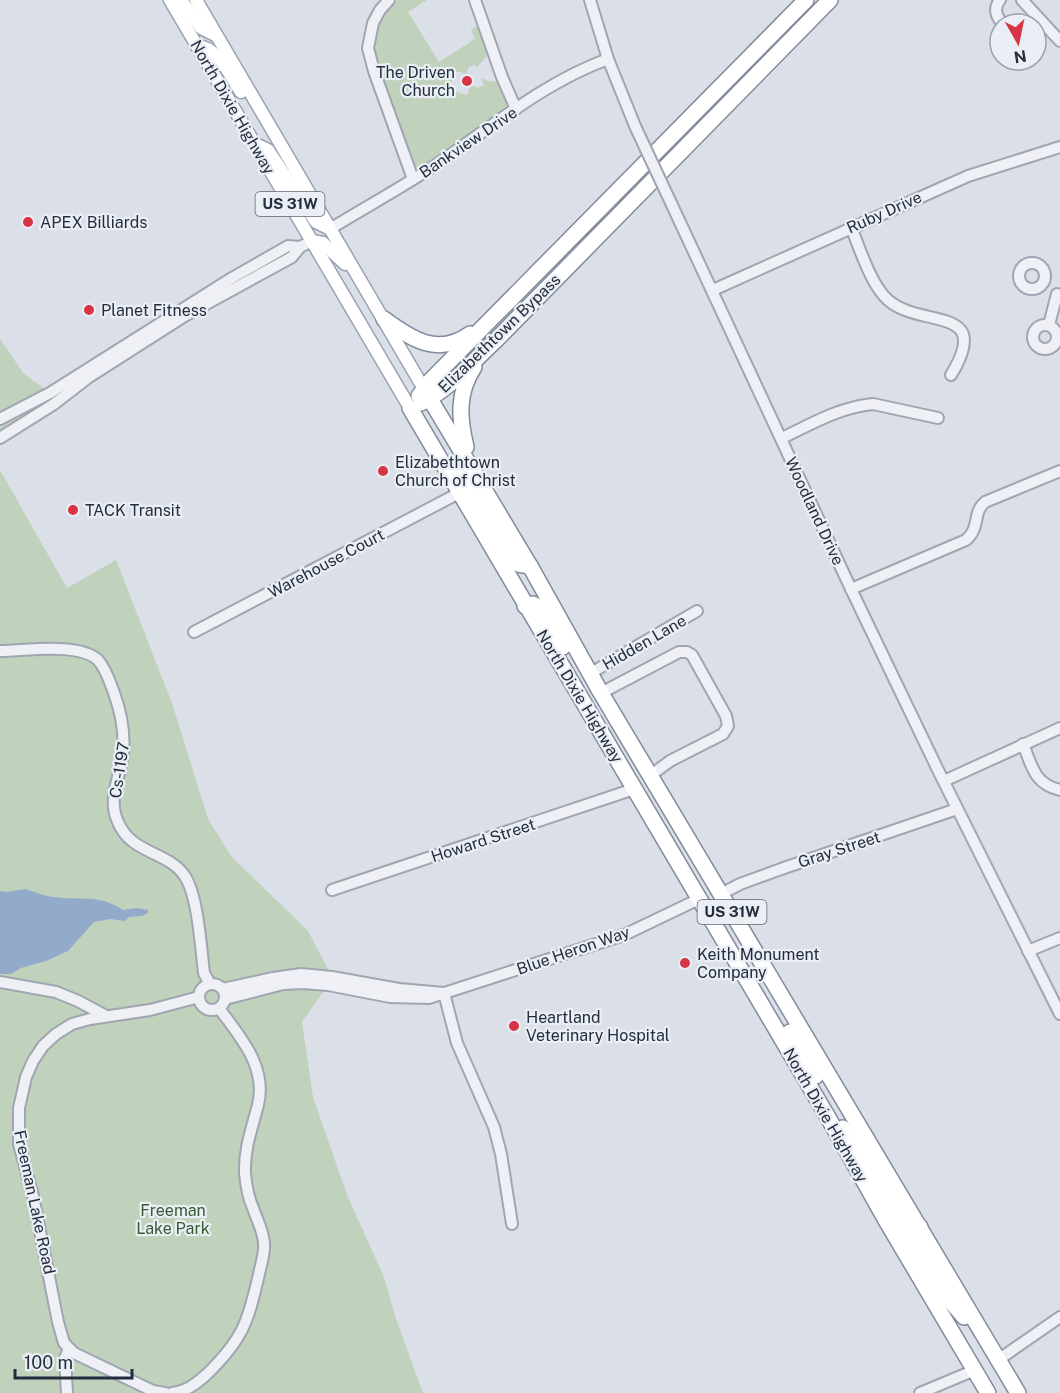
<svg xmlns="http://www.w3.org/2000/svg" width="1060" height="1393" font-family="'Public Sans',sans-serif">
	<rect width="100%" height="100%" fill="#dbdfe7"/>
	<g fill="#c0d1bc">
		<path d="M398,0H427L408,12L439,62L475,39L471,30L476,26L480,27L490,52L477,67L474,65L469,67L466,74L457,71L450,85L453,91L467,95L471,85L478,88L484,85L481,78L488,81L500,82L509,105L420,170L416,168L375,59C373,34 378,16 398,0Z"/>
		<path d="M0,339L24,374L50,393L54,404L0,442Z"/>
		<path d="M0,470L67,588L116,560L172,703L208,819L231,856L308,931L332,977L328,985L302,1022L313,1097L347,1195L384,1277L396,1319L423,1393H0Z"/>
	</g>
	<path fill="#93abca" d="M26,889C35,892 44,896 53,897C81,901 96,893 123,910L137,908L148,910V913L142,916L129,917L125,921L110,919L94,922L68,951L46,961L21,968L11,974H0V891L6,892Z"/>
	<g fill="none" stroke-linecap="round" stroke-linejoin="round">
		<g stroke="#a0a6b1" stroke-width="14">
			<g id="minor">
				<path d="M389,0L380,10L373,23L368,48L374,71L413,179"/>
				<path d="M475,0L502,77L516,109"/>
				<path d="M590,0L608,59L635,126"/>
				<path d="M1000,0C993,8 996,18 1004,24"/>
				<path d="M1022,0L1060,41"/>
				<path d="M1019,24L1031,21L1044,25"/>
				<path d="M672,205L851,589L937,768L1060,1014"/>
				<path d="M851,227C860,249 871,285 888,300C920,329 994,304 951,375"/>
				<path d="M330,229C367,206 405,186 440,162C494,125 545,82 608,59"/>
				<circle cx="1032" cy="276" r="13"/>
				<path d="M713,290L968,176L1060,147"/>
				<circle cx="1045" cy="337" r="12"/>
				<path d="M1049,325L1057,294"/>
				<path d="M0,419L50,393L232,278L288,246L300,247"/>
				<path d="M0,438L54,404L89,377L186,315L292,257L300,247L312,241"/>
				<path d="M782,438C811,424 840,407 873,404L938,418"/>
				<path d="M851,589L966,540C981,527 972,513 985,502L1060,471"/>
				<path d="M194,632L459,493"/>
				<path d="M0,651C25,651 79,642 98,660C106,669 110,682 114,693C122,715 126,737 122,760C118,781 108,801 118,822C131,854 167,851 184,875C198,894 201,949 204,973L210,984"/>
				<path d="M591,673L697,611"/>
				<path d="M601,693L679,652H687L692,655L726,716L728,726L723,734L670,761L651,775"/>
				<path d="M1023,744C1032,766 1034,784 1060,790"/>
				<path d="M944,781L1060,728"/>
				<path d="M332,890L634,789"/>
				<path d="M721,894L740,884L781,869L957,809"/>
				<path d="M1028,951L1060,938"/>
				<path d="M0,982L56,992L78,1001L106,1016"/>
				<circle cx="212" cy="997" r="13"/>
				<path d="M223,989L273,978L301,974L332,977L399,989L444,993"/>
				<path d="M444,993L457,1043L494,1127L501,1154L512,1224"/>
				<path d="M225,999L283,984L302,983L328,985L390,997L429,998L624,935L699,899"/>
				<path d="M998,1360L1060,1317"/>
				<path d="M67,1393L65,1358L69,1349"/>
				<path d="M165,1393L153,1391L74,1353L64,1343L58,1322L33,1196L19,1144V1108L26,1077L33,1061L43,1046L56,1034L72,1024L90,1019L150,1010L199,997"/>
				<path d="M172,1393C187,1391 196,1384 207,1374C243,1339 248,1322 259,1274C261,1264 265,1253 264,1243C263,1230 257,1220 253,1208C248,1197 246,1185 245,1173C244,1149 252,1128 258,1105C267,1068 242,1039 221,1011L220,1007"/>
				<path d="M920,1393L975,1370"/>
			</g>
		</g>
		<g stroke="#9aa3b3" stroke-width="15">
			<g id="major">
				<path d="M170,0L410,408"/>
				<path d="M181,0L201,28L215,35"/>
				<path d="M196,0L424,389"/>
				<path d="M197,46C217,46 231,77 241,92"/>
				<path d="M260,146L268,150L316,222L330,229"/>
				<path d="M312,241L323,243L345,264"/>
			</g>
		</g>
		<g stroke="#828b9e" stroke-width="18">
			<g id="highway">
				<path d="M384,319C411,339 438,357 470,334"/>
				<path d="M424,389L530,566L601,693L1018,1393"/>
				<path d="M419,396L430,381L806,0"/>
				<path d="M421,403C450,389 473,361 497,339L830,0"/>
				<path d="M410,408L829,1119L887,1222L988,1393"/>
				<path d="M466,447C459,418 457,393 474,367"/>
				<path d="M457,474L478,502L512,559L518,564L530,566"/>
				<path d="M525,606L533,604L540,608L563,647"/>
				<path d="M790,1032L816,1076"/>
				<path d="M843,1128L900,1217L907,1223L920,1227"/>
				<path d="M892,1224C914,1233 922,1260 934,1280C943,1293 954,1305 964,1317"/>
			</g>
		</g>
		<use href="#minor" stroke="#eef0f5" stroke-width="10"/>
		<use href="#major" stroke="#fff" stroke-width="12"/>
		<use href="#highway" stroke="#fff" stroke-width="15"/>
		<g stroke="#a0a6b1" stroke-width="14" stroke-linecap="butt">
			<path id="minor-bridge" d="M635,126L672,205"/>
		</g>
		<use href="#minor-bridge" stroke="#eef0f5" stroke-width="10"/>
	</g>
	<g fill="#d73545" stroke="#eaeef5" stroke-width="2">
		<circle cx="467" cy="81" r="6"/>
		<circle cx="28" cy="222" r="6"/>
		<circle cx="89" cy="310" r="6"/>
		<circle cx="383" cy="471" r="6"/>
		<circle cx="73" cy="510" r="6"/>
		<circle cx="685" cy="963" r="6"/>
		<circle cx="514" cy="1026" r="6"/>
	</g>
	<g text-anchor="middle" stroke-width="4.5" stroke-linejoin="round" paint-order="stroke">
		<g fill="#eaeef5" stroke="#5f6675" stroke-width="1.5">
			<rect x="255.5" y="192" width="69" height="24" rx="4.5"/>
			<rect x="697.5" y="900" width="69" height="24" rx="4.5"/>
		</g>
		<g font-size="15" font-weight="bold" fill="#242c3e">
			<text x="290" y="209">US 31W</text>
			<text x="732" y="917">US 31W</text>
		</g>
		<g font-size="16" fill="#242c3e" stroke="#eaeef5" text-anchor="start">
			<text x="455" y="78" text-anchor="end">The Driven<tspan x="455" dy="18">Church</tspan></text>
			<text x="40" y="228">APEX Billiards</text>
			<text x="101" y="316">Planet Fitness</text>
			<text x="395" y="468">Elizabethtown<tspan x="395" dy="18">Church of Christ</tspan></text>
			<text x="85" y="516">TACK Transit</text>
			<text x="697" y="960">Keith Monument<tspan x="697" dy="18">Company</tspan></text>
			<text x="526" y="1023">Heartland<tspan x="526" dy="18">Veterinary Hospital</tspan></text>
		</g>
		<g font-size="16" fill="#242c3e" stroke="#eaeef5">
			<text transform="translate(233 107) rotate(60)" y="6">North Dixie Highway</text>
			<text transform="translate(468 142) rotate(-34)" y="6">Bankview Drive</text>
			<text transform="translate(884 212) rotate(-24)" y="6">Ruby Drive</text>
			<text transform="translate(499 333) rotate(-44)" y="6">Elizabethtown Bypass</text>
			<text transform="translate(815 511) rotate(65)" y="6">Woodland Drive</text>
			<text transform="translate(326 563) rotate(-28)" y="6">Warehouse Court</text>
			<text transform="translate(644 642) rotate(-30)" y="6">Hidden Lane</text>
			<text transform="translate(580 696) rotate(59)" y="6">North Dixie Highway</text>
			<text transform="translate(119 770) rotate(-81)" y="6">Cs-1197</text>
			<text transform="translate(483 840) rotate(-18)" y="6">Howard Street</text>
			<text transform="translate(839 849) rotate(-18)" y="6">Gray Street</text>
			<text transform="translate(573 950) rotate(-19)" y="6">Blue Heron Way</text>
			<text transform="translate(826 1115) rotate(60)" y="6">North Dixie Highway</text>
			<text transform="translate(35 1202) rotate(78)" y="6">Freeman Lake Road</text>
		</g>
		<g font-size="16" fill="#365a31" stroke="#eaeef5">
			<text x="173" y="1216">Freeman<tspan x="173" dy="18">Lake Park</tspan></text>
		</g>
	</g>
	<g transform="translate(1018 42) rotate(171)"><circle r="28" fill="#eaeef5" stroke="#9ba0ac" stroke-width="1.5"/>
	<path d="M0-4.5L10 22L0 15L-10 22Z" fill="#d73545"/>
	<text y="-9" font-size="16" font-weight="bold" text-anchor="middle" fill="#242c3e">N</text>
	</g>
	<path d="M15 1369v9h117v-9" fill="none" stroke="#242c3e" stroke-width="3"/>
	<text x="24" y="1369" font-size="18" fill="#242c3e" stroke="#eaeef5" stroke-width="4.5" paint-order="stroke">100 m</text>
</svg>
